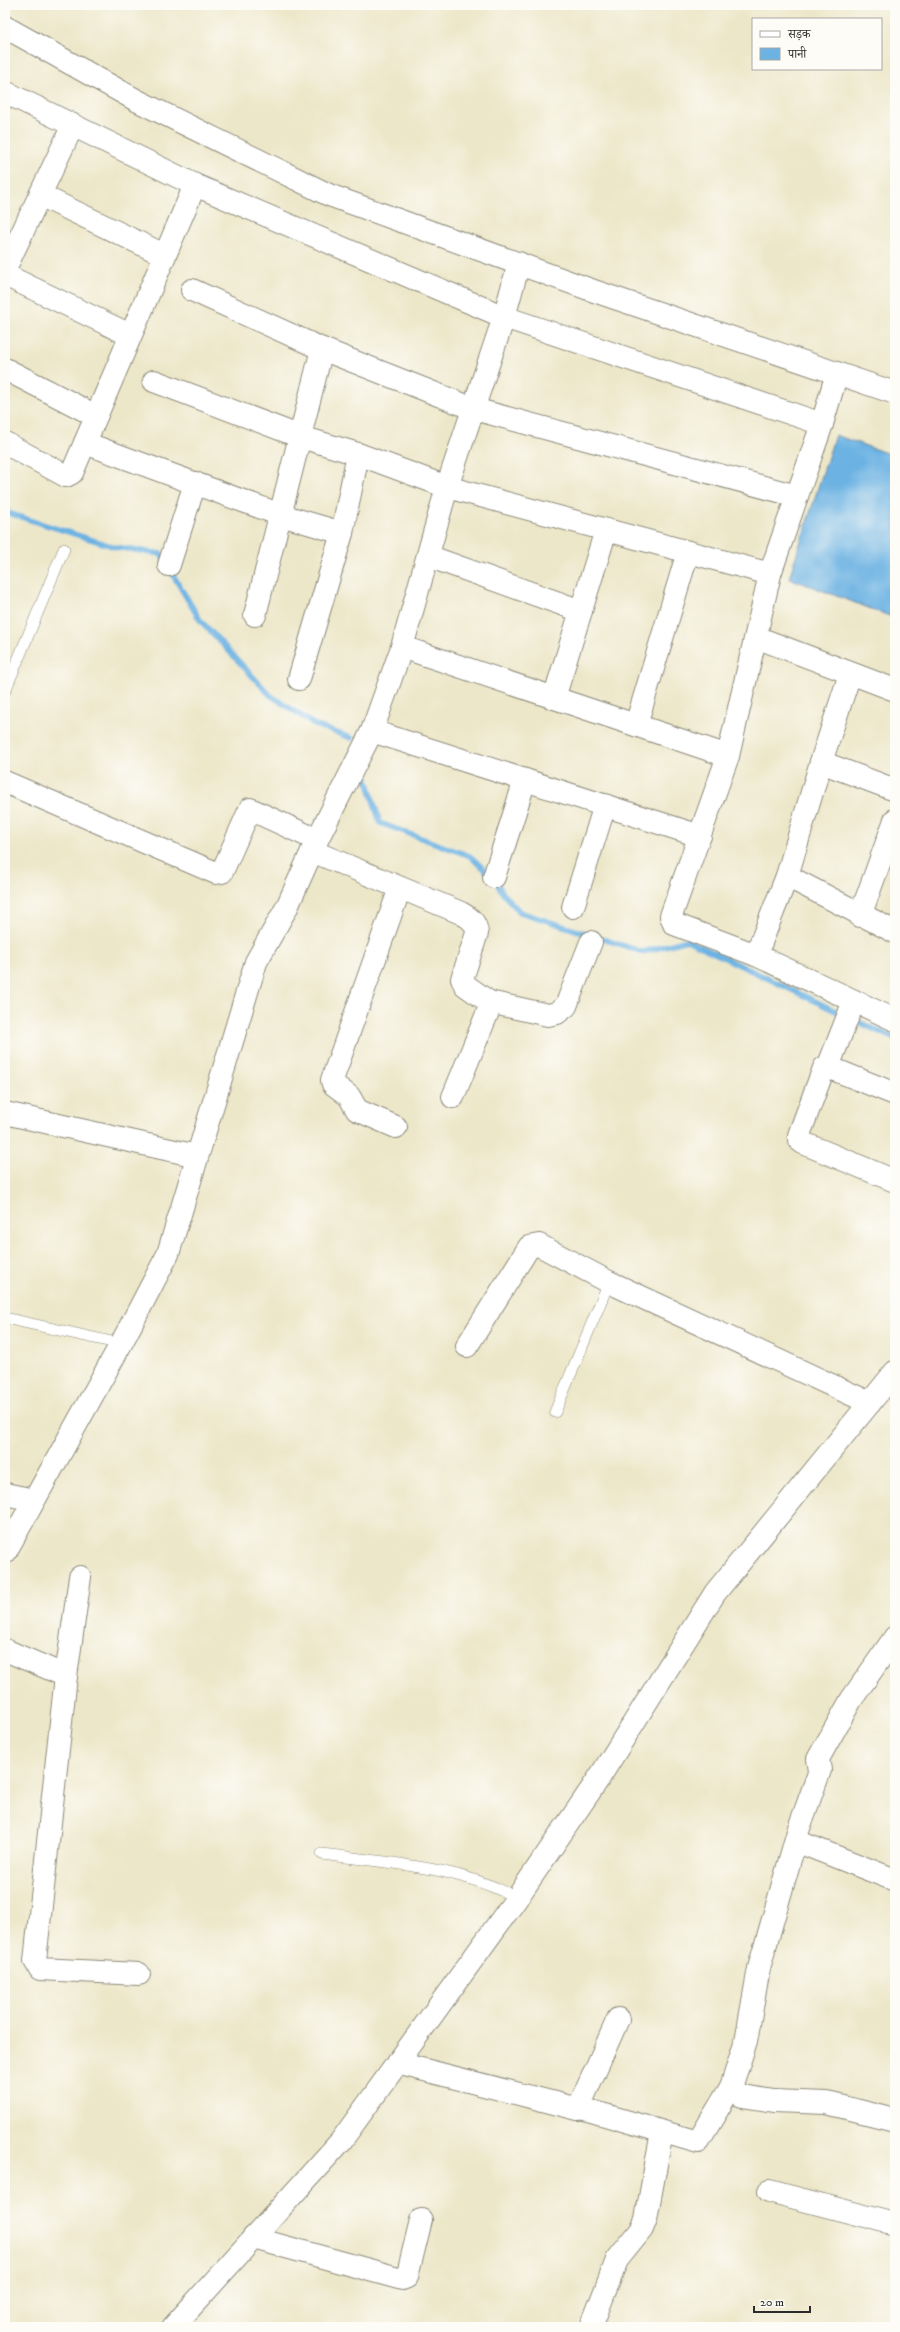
<svg xmlns="http://www.w3.org/2000/svg" width="900" height="2332" font-family="'IM FELL DW Pica','Noto Serif Devanagari',serif">
	<rect width="100%" height="100%" fill="#fdfcf7"/>
	<filter id="ink" filterUnits="userSpaceOnUse"><feTurbulence type="fractalNoise" baseFrequency=".025" numOctaves="2"/><feDisplacementMap in="SourceGraphic" scale="8" xChannelSelector="R" yChannelSelector="G"/><feConvolveMatrix kernelMatrix="1 2 1 2 8 2 1 2 1" color-interpolation-filters="sRGB"/></filter>
	<filter id="wash" filterUnits="userSpaceOnUse"><feTurbulence type="fractalNoise" baseFrequency=".012" numOctaves="4" result="noise"/><feDisplacementMap in="SourceGraphic" scale="16" xChannelSelector="R" yChannelSelector="G"/><feGaussianBlur stdDeviation="0.9" result="paint"/><feColorMatrix in="noise" values="0 0 0 0 0 0 0 0 0 0 0 0 0 0 0 0 0 1.4 0 .05"/><feComposite in="paint" operator="in"/></filter>
	<g filter="url(#wash)">
		<rect width="100%" height="100%" fill="#ede7c9"/>
		<path fill="#6cb2e3" stroke="#4c6e87" d="M835,435L895,456V618L789,578Z"/>
		<g fill="none" stroke-linecap="round" stroke-linejoin="round">
			<g stroke="#6cb2e3" stroke-width="5.5">
				<path d="M5,512L115,547L161,554L165,561"/>
				<path d="M170,570L200,620L270,695L315,725L351,738"/>
				<path d="M363,766L380,823L470,856L489,874"/>
				<path d="M495,880L504,895L520,912L643,952L687,940L844,1015"/>
				<path d="M852,1019L895,1039"/>
			</g>
		</g>
	</g>
	<g filter="url(#ink)">
		<g fill="none" stroke-linecap="round" stroke-linejoin="round">
			<g stroke="#8c897a" stroke-width="12">
				<g id="service">
					<path d="M5,691L64,549"/>
					<path d="M5,1318L121,1344"/>
					<path d="M555,1412L609,1282"/>
					<path d="M322,1854C388,1863 457,1866 517,1898"/>
				</g>
			</g>
			<g stroke="#8c897a" stroke-width="24">
				<g id="minor">
					<path d="M5,92L195,185L504,317L822,424"/>
					<path d="M40,195L164,255"/>
					<path d="M5,269L73,125"/>
					<path d="M5,275L130,335"/>
					<path d="M192,290L322,349L474,409L797,496"/>
					<path d="M5,369L96,416"/>
					<path d="M837,373L822,424L770,574L728,756L671,916L674,924L756,955L895,1020"/>
					<path d="M154,381L301,437L358,454L447,487L770,574"/>
					<path d="M5,443L66,476L72,473L195,185"/>
					<path d="M85,443L281,515L342,533"/>
					<path d="M428,556L581,611"/>
					<path d="M169,565L195,483"/>
					<path d="M255,615L322,349"/>
					<path d="M756,637L895,690"/>
					<path d="M402,647L728,756"/>
					<path d="M299,679L342,533L358,454"/>
					<path d="M554,698L606,530"/>
					<path d="M636,725L688,552"/>
					<path d="M372,731L700,836"/>
					<path d="M821,762L895,790"/>
					<path d="M5,782L216,873L222,872L250,809L317,840"/>
					<path d="M312,851L461,913C470,918 476,922 477,933L462,979L465,985L489,1002V1009L453,1097"/>
					<path d="M787,876L895,932"/>
					<path d="M494,877L525,780"/>
					<path d="M573,907L605,805"/>
					<path d="M860,916L895,820"/>
					<path d="M756,955L787,876L821,762L850,674"/>
					<path d="M489,1002L548,1015L557,1013L566,1006L591,942"/>
					<path d="M828,1067L854,1001"/>
					<path d="M895,1094L828,1067L824,1068L799,1135V1140L803,1143L895,1181"/>
					<path d="M5,1113L197,1156"/>
					<path d="M396,1127L357,1110L349,1096L333,1084L332,1080L400,888"/>
					<path d="M467,1346L529,1247L539,1245L609,1282L870,1403"/>
					<path d="M5,1494L34,1500"/>
					<path d="M5,1553L121,1344L168,1254L256,962L287,907L317,840L372,731L402,647L447,487L504,317L519,263"/>
					<path d="M80,1577L66,1676L35,1961L40,1969L139,1974"/>
					<path d="M895,1637L851,1700L818,1759L820,1770L799,1828L759,1968L746,2041L731,2087L733,2091L742,2096L774,2101L827,2103L895,2120"/>
					<path d="M5,1650L66,1676"/>
					<path d="M796,1841L895,1880"/>
					<path d="M397,2063L578,2109L618,2019"/>
					<path d="M581,2108L698,2142L731,2087"/>
					<path d="M769,2191L895,2224"/>
					<path d="M253,2238L402,2279L407,2277L421,2220"/>
					<path d="M173,2327L341,2141L517,1898L599,1778L715,1593L895,1372"/>
					<path d="M591,2327L617,2260L642,2229L646,2219L662,2132"/>
				</g>
			</g>
			<g stroke="#8c897a" stroke-width="24">
				<path id="secondary" d="M5,27L136,100L329,195L594,291L895,393"/>
			</g>
			<use href="#service" stroke="#fff" stroke-width="11"/>
			<use href="#minor" stroke="#fff" stroke-width="22"/>
			<use href="#secondary" stroke="#fff" stroke-width="22"/>
		</g>
	</g>
	<rect width="900" height="2332" fill="none" stroke="#fdfcf7" stroke-width="20"/>
	<rect x="752" y="18" width="130" height="52" fill="#fdfcf7" stroke="#a9a8a5"/>
	<rect x="760" y="31" width="20" height="6" fill="#ffffff" stroke="#a9a8a5"/>
	<text x="788" y="38" font-size="12" fill="#2b2b2b">सड़क</text>
	<rect x="760" y="48" width="20" height="12" fill="#6cb2e3" stroke="#a9a8a5"/>
	<text x="788" y="58" font-size="12" fill="#2b2b2b">पानी</text>
	<path d="M754 2306v6h56v-6" fill="none" stroke="#2b2b2b" stroke-width="2"/>
	<text x="760" y="2306" font-size="12" fill="#2b2b2b" stroke="#fdfcf7" stroke-width="3" paint-order="stroke">20 m</text>
</svg>
